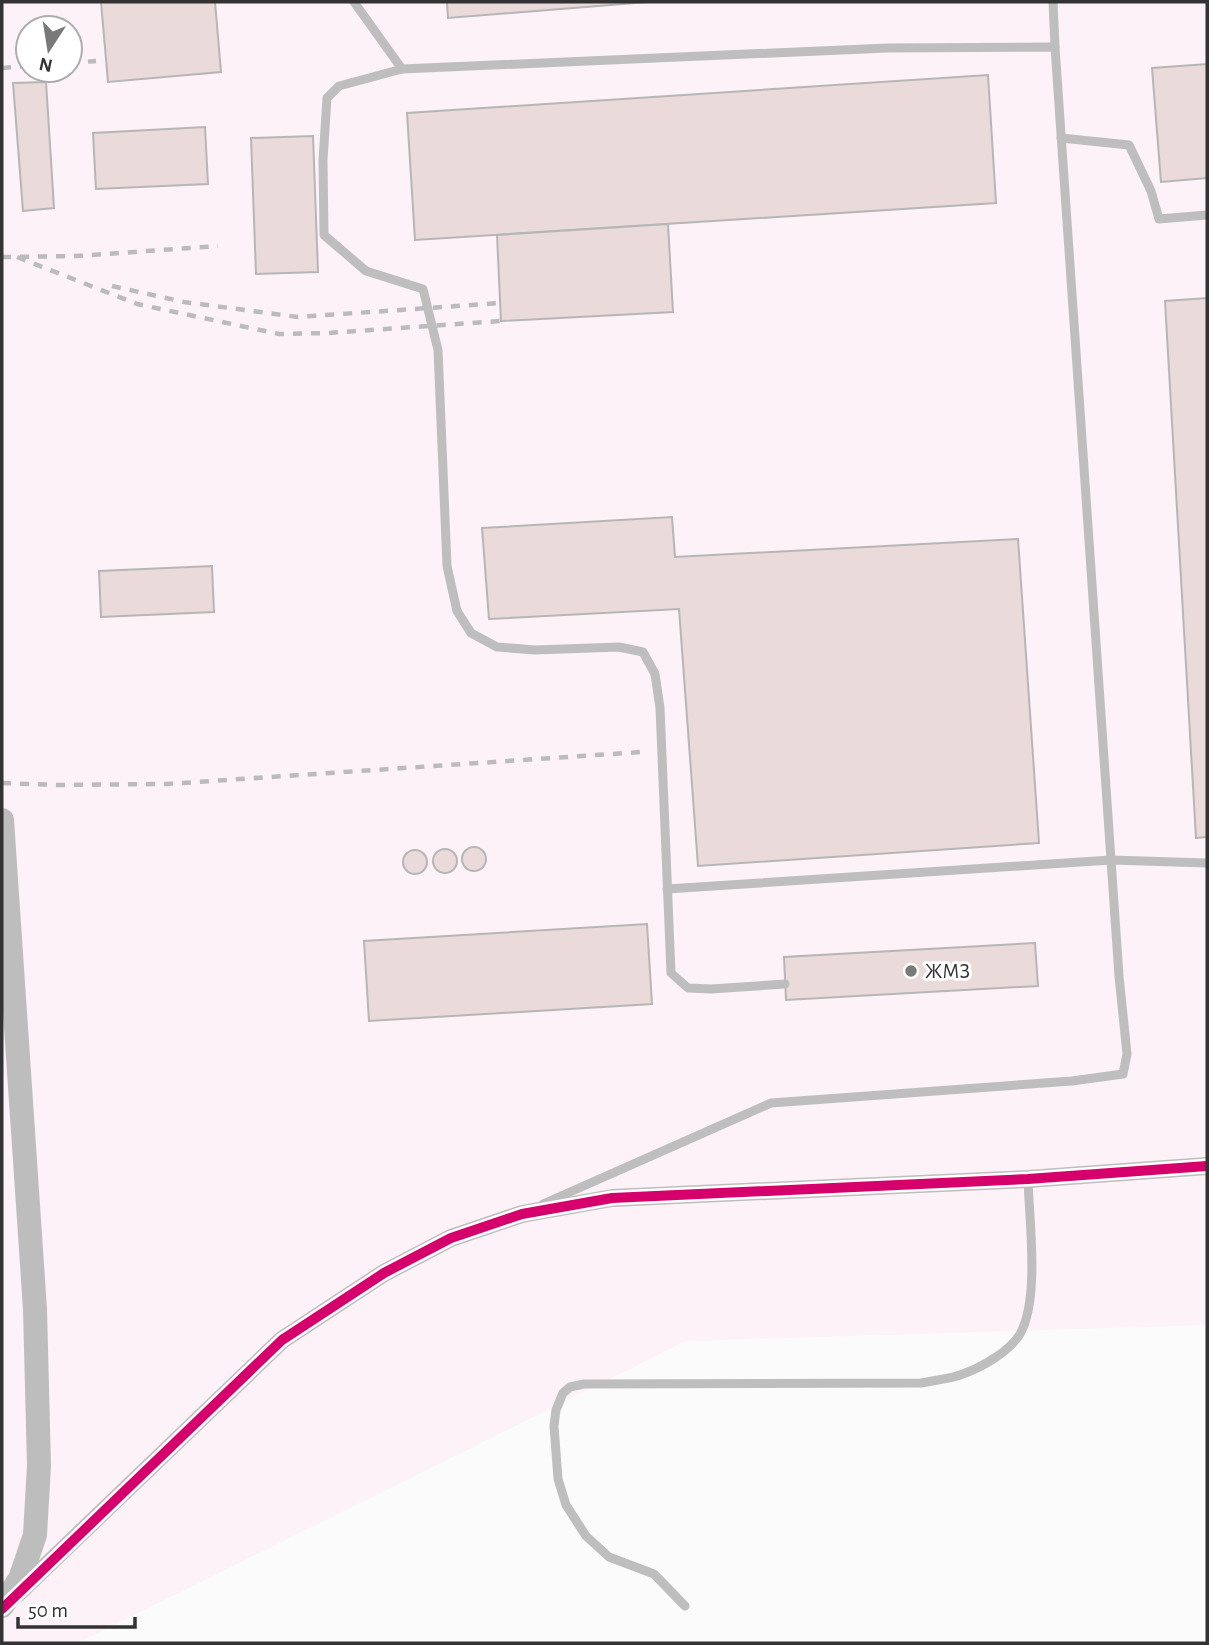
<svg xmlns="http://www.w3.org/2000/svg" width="1209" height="1645" font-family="'Alegreya Sans',sans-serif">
	<rect width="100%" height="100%" fill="#fbfbfb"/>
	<path fill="#fcf2f8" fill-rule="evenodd" d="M2,2H1207V1325L686,1341L78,1643H2ZM28,28H70V70H28Z"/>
	<g fill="#eadbda" stroke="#b6b6b6" stroke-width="2">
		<path d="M101,2H215L221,72L108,82Z"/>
		<path d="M447,2H648L448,18Z"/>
		<path d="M1207,64V178L1161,182L1152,68Z"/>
		<path d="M988,75L996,203L415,240L407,113Z"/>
		<path d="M46,82L54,208L23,211L13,83Z"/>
		<path d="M205,127L208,184L96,189L93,133Z"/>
		<path d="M313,136L318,272L256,274L251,138Z"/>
		<path d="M668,224L673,312L501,321L497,235Z"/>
		<path d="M1207,298V837L1196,838L1165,301Z"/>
		<path d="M672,517L675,557L1018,539L1039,843L698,866L679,609L489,619L482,528Z"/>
		<path d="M212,566L214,612L101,617L99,571Z"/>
		<circle cx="474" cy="859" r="12"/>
		<circle cx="445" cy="861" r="12"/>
		<circle cx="415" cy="862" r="12"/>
		<path d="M647,924L652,1004L369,1021L364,941Z"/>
		<path d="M1035,943L1038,986L786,1000L784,957Z"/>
	</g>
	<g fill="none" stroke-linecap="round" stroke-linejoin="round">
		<g stroke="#bebebf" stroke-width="9">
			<path d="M354,2L402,69L888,48L1055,47L1119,976L1127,1054L1123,1074L1072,1081L771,1103L543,1204"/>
			<path d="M1053,2L1055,47"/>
			<path d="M402,69L339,86L327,98L323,160L324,235L366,271L423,289L438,350L447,566L457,611L471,633L497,647L535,650L619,647L643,652L655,674L660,708L671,973L688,988L711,989L785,984"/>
			<path d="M1061,138L1129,145L1151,191L1159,219L1207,215"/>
			<path d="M667,889L1111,860L1207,863"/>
			<path d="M685,1606L654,1574L609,1557L586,1536L566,1505L558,1479L554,1426L556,1410L563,1393L570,1387L584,1384L921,1383C935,1380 950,1379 963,1374C982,1367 1009,1352 1020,1334C1040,1299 1029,1219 1028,1179"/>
		</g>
		<path stroke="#bebebf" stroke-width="18" d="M17,1594L282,1340L384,1273L451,1238L522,1214L612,1198L1028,1179L1207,1166"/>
		<path stroke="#bdbdbe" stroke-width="24" d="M2,820L35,1309L39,1466L35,1535L20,1579L2,1606"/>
		<g stroke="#bbbbbc" stroke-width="4.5" stroke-dasharray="9 9" stroke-linecap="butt">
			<path d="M70,63L96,61"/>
			<path d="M2,68L28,66"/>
			<path d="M2,257L77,256L218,246"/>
			<path d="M17,257L137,304L279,334L328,333L501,321"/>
			<path d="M112,286L184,302L298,317L500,303"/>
			<path d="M2,783L58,785L167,784L641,752"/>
		</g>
		<g stroke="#fff" stroke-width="15">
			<path id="cycleway" d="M2,1609L282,1340L384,1273L451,1238L522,1214L612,1198L1028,1179L1207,1166"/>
		</g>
		<use href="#cycleway" stroke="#d6006c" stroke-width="10"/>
	</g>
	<circle fill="#797979" stroke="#fff" stroke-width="2.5" cx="911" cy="971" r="7"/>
	<g text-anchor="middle" stroke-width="6" stroke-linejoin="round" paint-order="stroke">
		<g font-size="21" fill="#333" stroke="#fff" text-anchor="start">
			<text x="925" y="978">ЖМЗ</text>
		</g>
	</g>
	<rect width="1209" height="1645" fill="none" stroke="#333333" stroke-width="7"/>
	<g transform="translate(49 49) rotate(192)"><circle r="33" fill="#ffffff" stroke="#adadad" stroke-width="2"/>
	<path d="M0-5L12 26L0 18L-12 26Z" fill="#797979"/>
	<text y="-10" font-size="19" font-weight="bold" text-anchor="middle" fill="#333333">N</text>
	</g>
	<path d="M18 1617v10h117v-10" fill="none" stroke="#333333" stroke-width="3.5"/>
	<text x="28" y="1617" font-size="21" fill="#333333" stroke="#ffffff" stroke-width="5" paint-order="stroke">50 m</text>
</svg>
